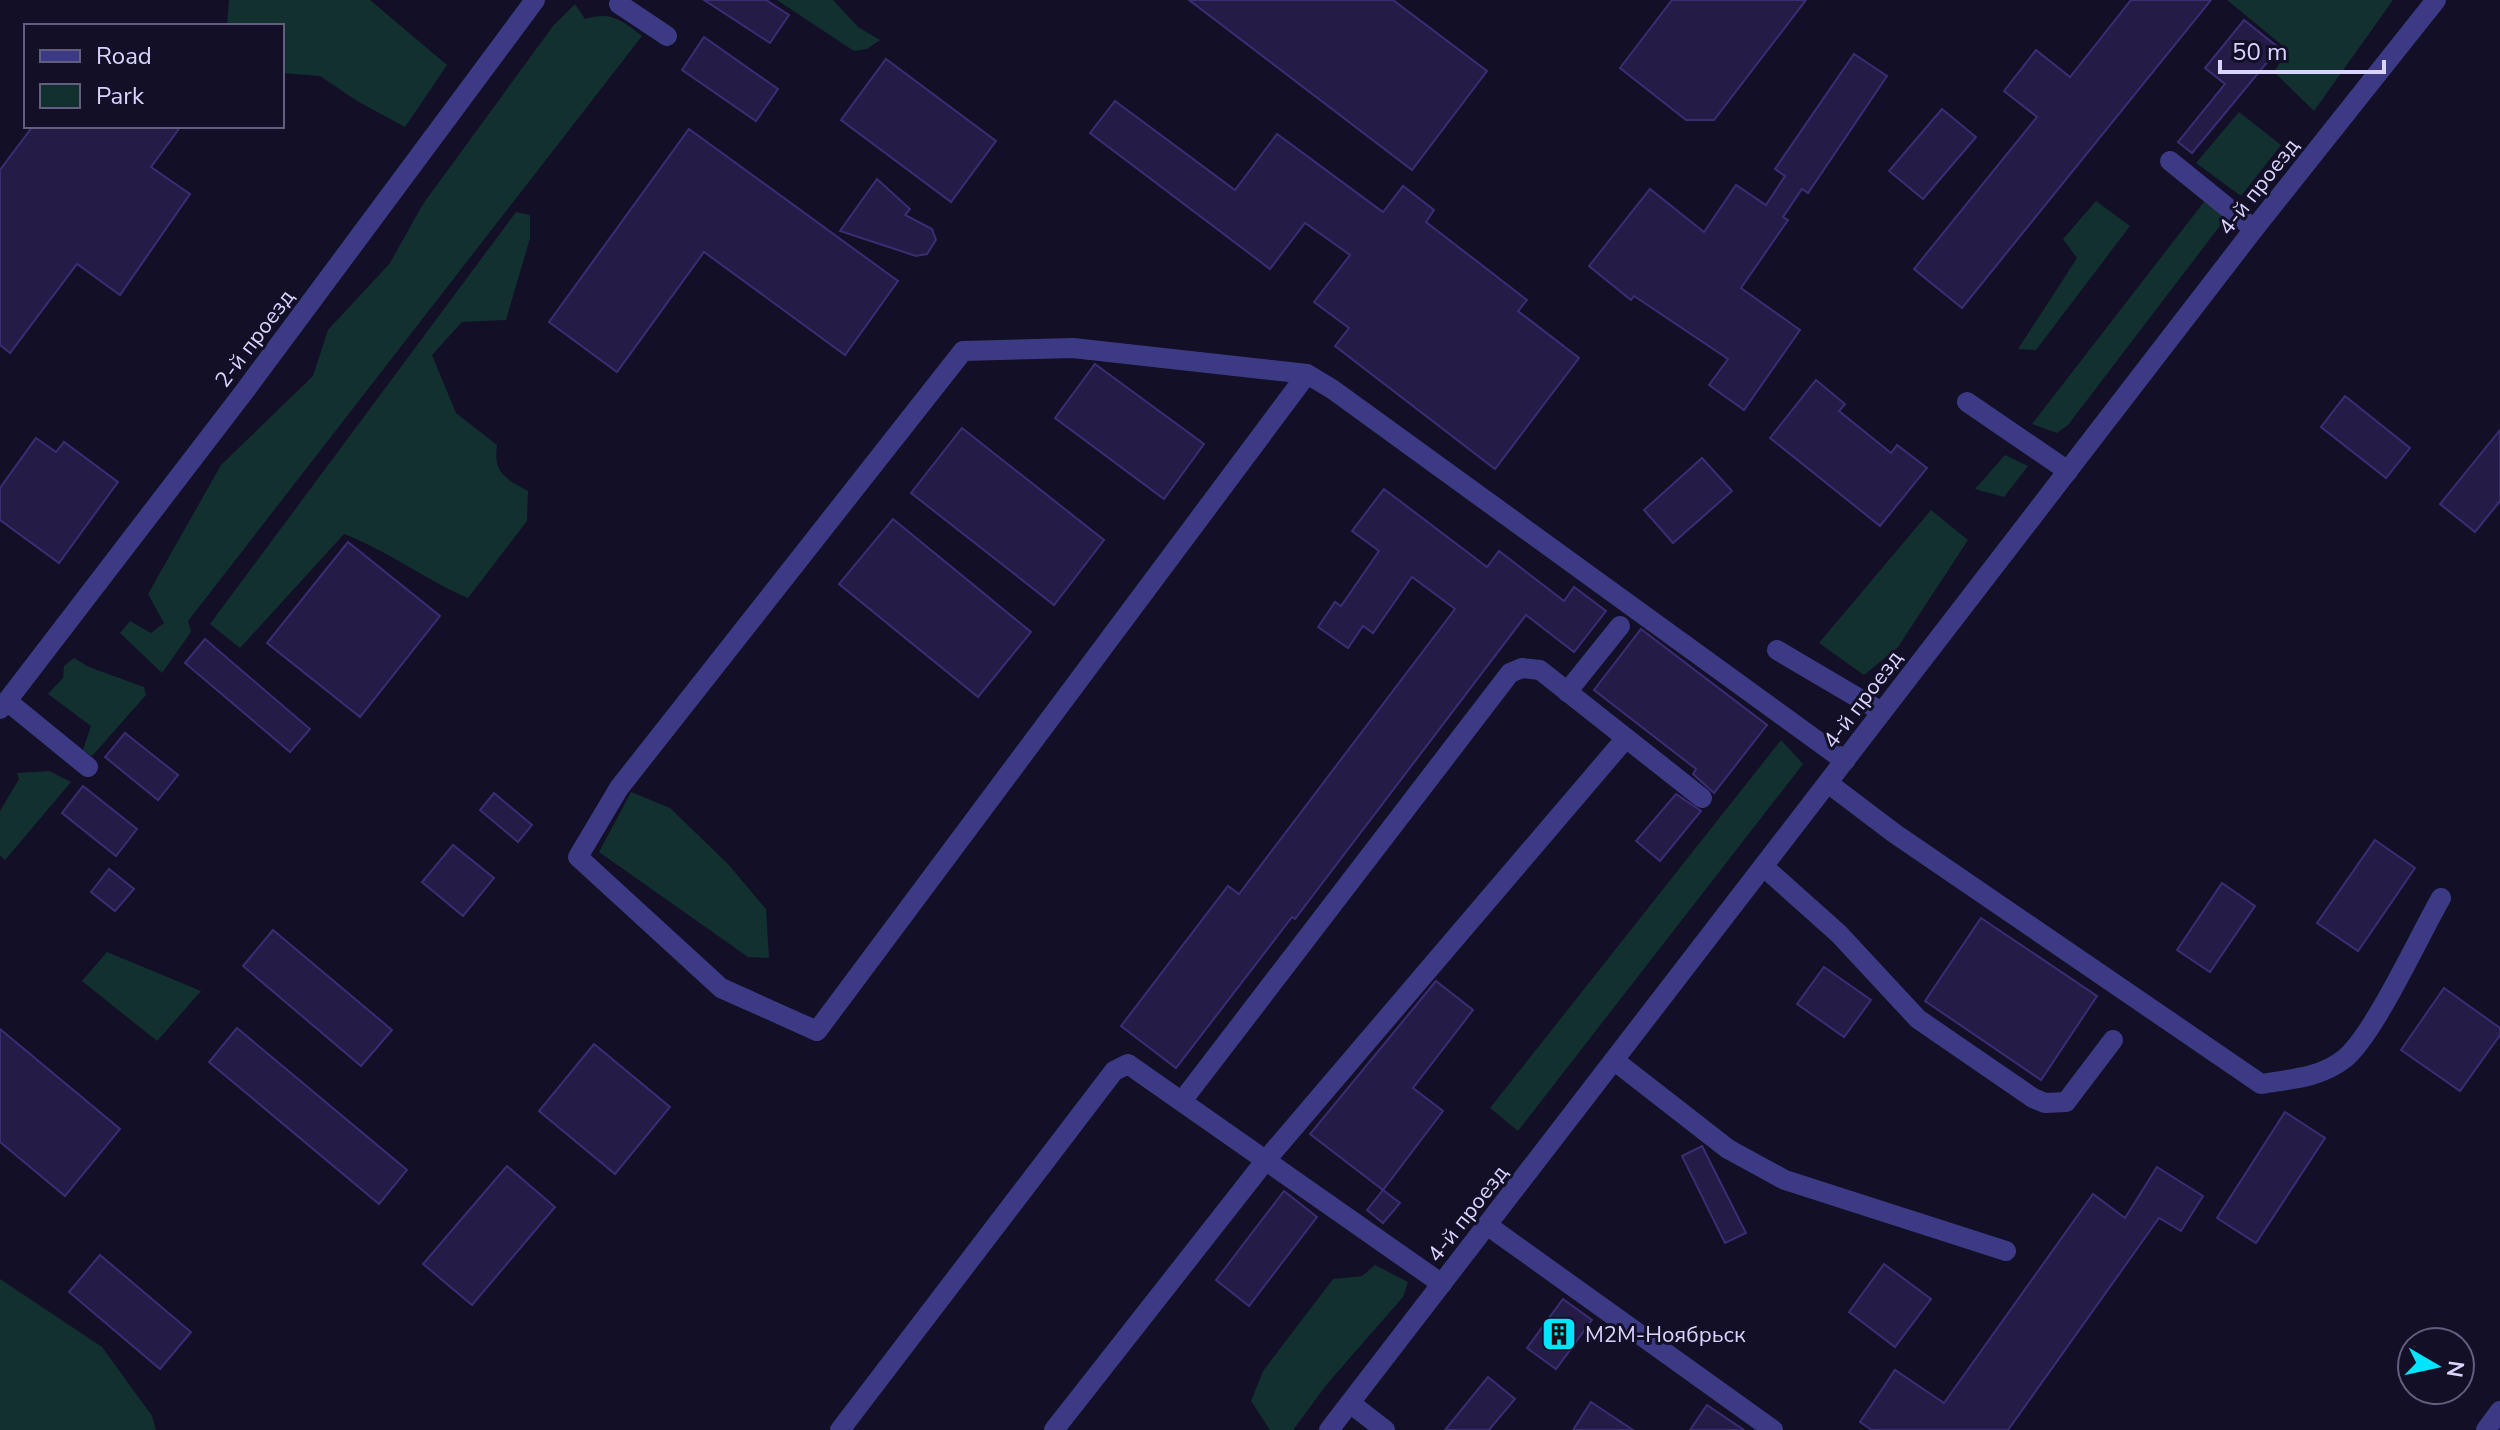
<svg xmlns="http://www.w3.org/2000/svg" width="2500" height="1430" font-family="'Nunito Sans',sans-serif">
	<rect width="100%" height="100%" fill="#130f26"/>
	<g fill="#12302f">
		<path d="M229,0H370L447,65L405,127L357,101L320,76L282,73V26H227Z"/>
		<path d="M777,0H833L858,27L880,40L867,49L854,51Z"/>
		<path d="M2227,0H2393L2314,111L2274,72L2288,50Z"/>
		<path d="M575,4L585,19C611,11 622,20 642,36L188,621L191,632L162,673L120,633L130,621L151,633L164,623L148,594L221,465L313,376L328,330L390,263L423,204L553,26Z"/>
		<path d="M2239,112L2281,145L2241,196L2196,163Z"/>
		<path d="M2207,198L2229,214L2068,425L2057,433L2032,424Z"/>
		<path d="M2096,201L2130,226L2036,350L2018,349L2077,258L2063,239Z"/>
		<path d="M516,212L530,215V238L506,320L462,322L432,355L456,413L497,445C493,473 505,478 528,491L527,521L468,598C425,580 389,551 344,534L240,648L210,624Z"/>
		<path d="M2005,455L2028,466L2004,497L1975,489Z"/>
		<path d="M1931,510L1968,540L1898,647L1864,675L1819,643Z"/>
		<path d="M74,658L89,667L144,687L146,695L92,756L83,750L91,726L48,694L63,678L64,666Z"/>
		<path d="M1781,740L1803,764L1518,1131L1490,1108Z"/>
		<path d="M49,771L71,782L5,860L0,855V811L19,779L17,773Z"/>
		<path d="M631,792L670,808L728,864L766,909L769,958L748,957L599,852Z"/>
		<path d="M107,952L201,991L157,1041L82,981Z"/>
		<path d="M1375,1265L1408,1282L1403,1297L1327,1384L1293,1430H1270L1251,1401L1263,1371L1333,1279L1362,1276Z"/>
		<path d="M0,1279L102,1347L152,1416L156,1430H0Z"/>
	</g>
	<g fill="#241b47" stroke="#3b2d73" stroke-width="2">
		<path d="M704,0H766L789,15L770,43Z"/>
		<path d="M1189,0H1393L1487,71L1412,170Z"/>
		<path d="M1672,0H1806L1714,120H1686L1620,68Z"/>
		<path d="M2131,0H2211L1962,308L1914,269L2037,117L2004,91L2036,50L2070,77Z"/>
		<path d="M2244,20L2279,48L2192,153L2178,142L2225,84L2205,68Z"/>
		<path d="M704,37L778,89L756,121L682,70Z"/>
		<path d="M1854,54L1887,76L1808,193L1802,189L1783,217L1788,220L1741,288L1800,330L1744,410L1709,385L1728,359L1634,296L1631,300L1589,266L1650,189L1704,232L1736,185L1766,205L1785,176L1775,169Z"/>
		<path d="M886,59L996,141L951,202L841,120Z"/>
		<path d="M1115,101L1235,190L1277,134L1383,212L1403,186L1434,210L1426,222L1527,300L1518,311L1579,358L1495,469L1335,346L1349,328L1314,302L1350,255L1305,223L1270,269L1090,133Z"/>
		<path d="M1942,109L1976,137L1923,199L1889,171Z"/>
		<path d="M33,126H181L151,167L190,194L120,295L77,264L10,353L0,345V170Z"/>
		<path d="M689,129L898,281L845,355L704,252L617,372L549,322Z"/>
		<path d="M877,179L910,209L905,215L932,229L936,240L927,254L916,256L840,231Z"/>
		<path d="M1095,364L1204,444L1164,499L1055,418Z"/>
		<path d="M1816,380L1845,404L1839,411L1891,453L1897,445L1927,468L1880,526L1770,438Z"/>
		<path d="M2345,396L2410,448L2386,478L2321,427Z"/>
		<path d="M962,428L1104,540L1054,605L911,493Z"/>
		<path d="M2500,430V501L2475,532L2440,504Z"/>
		<path d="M36,438L56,452L64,442L118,482L59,563L0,520V488Z"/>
		<path d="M1702,458L1732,491L1673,543L1644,510Z"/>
		<path d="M1384,489L1487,567L1499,551L1564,601L1574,587L1606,611L1574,652L1526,615L1295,919L1292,917L1176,1068L1121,1026L1228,886L1239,894L1455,609L1412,577L1373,633L1363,626L1348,648L1318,627L1335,602L1341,606L1379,551L1352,531Z"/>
		<path d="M893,519L1031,632L978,697L839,584Z"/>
		<path d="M348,542L440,616L360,717L267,643Z"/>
		<path d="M1641,629L1767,725L1714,793L1693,774L1696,769L1594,690Z"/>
		<path d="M205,639L310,729L290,752L185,663Z"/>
		<path d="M125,733L178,775L158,800L105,757Z"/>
		<path d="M83,786L137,829L116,856L62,813Z"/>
		<path d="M494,793L532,825L518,842L480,810Z"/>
		<path d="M1676,794L1701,811L1660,861L1636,841Z"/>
		<path d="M2375,840L2415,868L2358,951L2317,923Z"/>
		<path d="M453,845L494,878L463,916L422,882Z"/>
		<path d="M109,869L134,889L115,911L91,892Z"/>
		<path d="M2222,883L2255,906L2210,972L2177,950Z"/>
		<path d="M1981,918L2097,996L2041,1080L1925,1001Z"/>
		<path d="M273,930L392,1030L361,1066L243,966Z"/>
		<path d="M1824,967L1871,1000L1844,1037L1797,1004Z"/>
		<path d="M1436,981L1473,1010L1413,1088L1443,1111L1383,1190L1310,1134Z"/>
		<path d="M2444,988L2500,1028V1035L2460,1091L2401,1050Z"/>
		<path d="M237,1028L407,1170L379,1204L209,1062Z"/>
		<path d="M0,1029L120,1129L65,1196L0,1142Z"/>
		<path d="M594,1044L670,1107L615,1174L539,1111Z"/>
		<path d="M2285,1112L2325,1138L2256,1243L2217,1218Z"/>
		<path d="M1702,1146L1746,1233L1725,1243L1682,1156Z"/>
		<path d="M507,1166L555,1207L472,1305L423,1264Z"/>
		<path d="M2157,1167L2203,1196L2181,1231L2159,1218L2008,1430H1872L1860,1422L1895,1370L1944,1403L2093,1194L2125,1218Z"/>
		<path d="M1383,1190L1400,1203L1383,1223L1367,1210Z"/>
		<path d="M1284,1191L1317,1217L1249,1306L1216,1280Z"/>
		<path d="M100,1255L191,1332L160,1369L69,1292Z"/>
		<path d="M1884,1264L1931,1299L1895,1347L1849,1312Z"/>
		<path d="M1563,1299L1592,1320L1556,1369L1527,1348Z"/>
		<path d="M1488,1377L1515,1399L1489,1430H1445Z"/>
		<path d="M1591,1402L1633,1430H1573Z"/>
		<path d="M1707,1405L1744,1430H1690Z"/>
	</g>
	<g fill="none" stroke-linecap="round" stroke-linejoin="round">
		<g stroke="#3d3a85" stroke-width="20">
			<path d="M621,0L619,4L667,36"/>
			<path d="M2170,161L2254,229"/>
			<path d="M1307,374L817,1031L721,988L578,857L619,788L963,351L1073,348L1307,374L1332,389L1845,761"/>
			<path d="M1967,402L2068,471"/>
			<path d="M1777,650L1882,712"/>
			<path d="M1567,692L1620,626"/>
			<path d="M7,701L244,392L535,0"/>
			<path d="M0,709L7,701L88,767"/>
			<path d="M1828,783L1894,833L2261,1084C2290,1079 2320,1078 2344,1059C2373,1037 2420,934 2441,898"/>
			<path d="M1764,867L1839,934L1918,1019L2033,1098L2045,1103L2066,1102L2113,1040"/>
			<path d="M1615,1061L1728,1149L1785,1180L2006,1251"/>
			<path d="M1182,1101L1510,673L1522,668L1540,670L1702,798"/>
			<path d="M1487,1225L1773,1430"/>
			<path d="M1350,1403L1385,1430"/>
			<path d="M840,1430L1114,1071L1128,1064L1442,1284"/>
			<path d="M1054,1430L1266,1160L1626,738"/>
			<path d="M1329,1430L2254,229L2436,0"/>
			<path d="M2486,1430L2500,1411"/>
		</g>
	</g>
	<defs>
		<g id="building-square" transform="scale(1.8)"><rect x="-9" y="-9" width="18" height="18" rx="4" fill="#00e5ff" stroke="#130f26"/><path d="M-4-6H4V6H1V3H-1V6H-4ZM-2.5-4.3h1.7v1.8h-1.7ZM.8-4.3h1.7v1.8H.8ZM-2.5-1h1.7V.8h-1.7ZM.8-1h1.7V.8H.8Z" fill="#111"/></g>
	</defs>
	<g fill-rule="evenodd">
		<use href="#building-square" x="1559" y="1334"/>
	</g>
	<g text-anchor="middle" stroke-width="6" stroke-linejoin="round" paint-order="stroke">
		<g font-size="22" fill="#d9d4ff" stroke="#130f26">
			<text transform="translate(2258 186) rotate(-52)" y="8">4-й проезд</text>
			<text transform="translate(254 338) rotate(-53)" y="8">2-й проезд</text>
			<text transform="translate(1862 699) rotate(-53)" y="8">4-й проезд</text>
			<text transform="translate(1467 1213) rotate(-52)" y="8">4-й проезд</text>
		</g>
		<g font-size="22" fill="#d9d4ff" stroke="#130f26" text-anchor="start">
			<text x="1585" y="1342">М2М-Ноябрьск</text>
		</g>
	</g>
	<rect x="24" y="24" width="260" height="104" fill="#130f26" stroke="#625e7d" stroke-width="2"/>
	<rect x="40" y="50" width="40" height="12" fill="#3d3a85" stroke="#625e7d" stroke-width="2"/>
	<text x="96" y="64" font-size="24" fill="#d9d4ff">Road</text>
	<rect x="40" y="84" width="40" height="24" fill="#12302f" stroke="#625e7d" stroke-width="2"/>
	<text x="96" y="104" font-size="24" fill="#d9d4ff">Park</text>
	<g transform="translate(2436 1366) rotate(99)"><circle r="38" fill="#130f26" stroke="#625e7d" stroke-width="2"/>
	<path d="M0-6L14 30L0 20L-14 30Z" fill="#00e5ff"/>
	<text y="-12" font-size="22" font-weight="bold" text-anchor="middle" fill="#d9d4ff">N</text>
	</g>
	<path d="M2220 60v12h164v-12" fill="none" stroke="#d9d4ff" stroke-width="4"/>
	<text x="2232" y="60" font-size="24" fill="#d9d4ff" stroke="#130f26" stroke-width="6" paint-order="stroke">50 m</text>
</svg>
